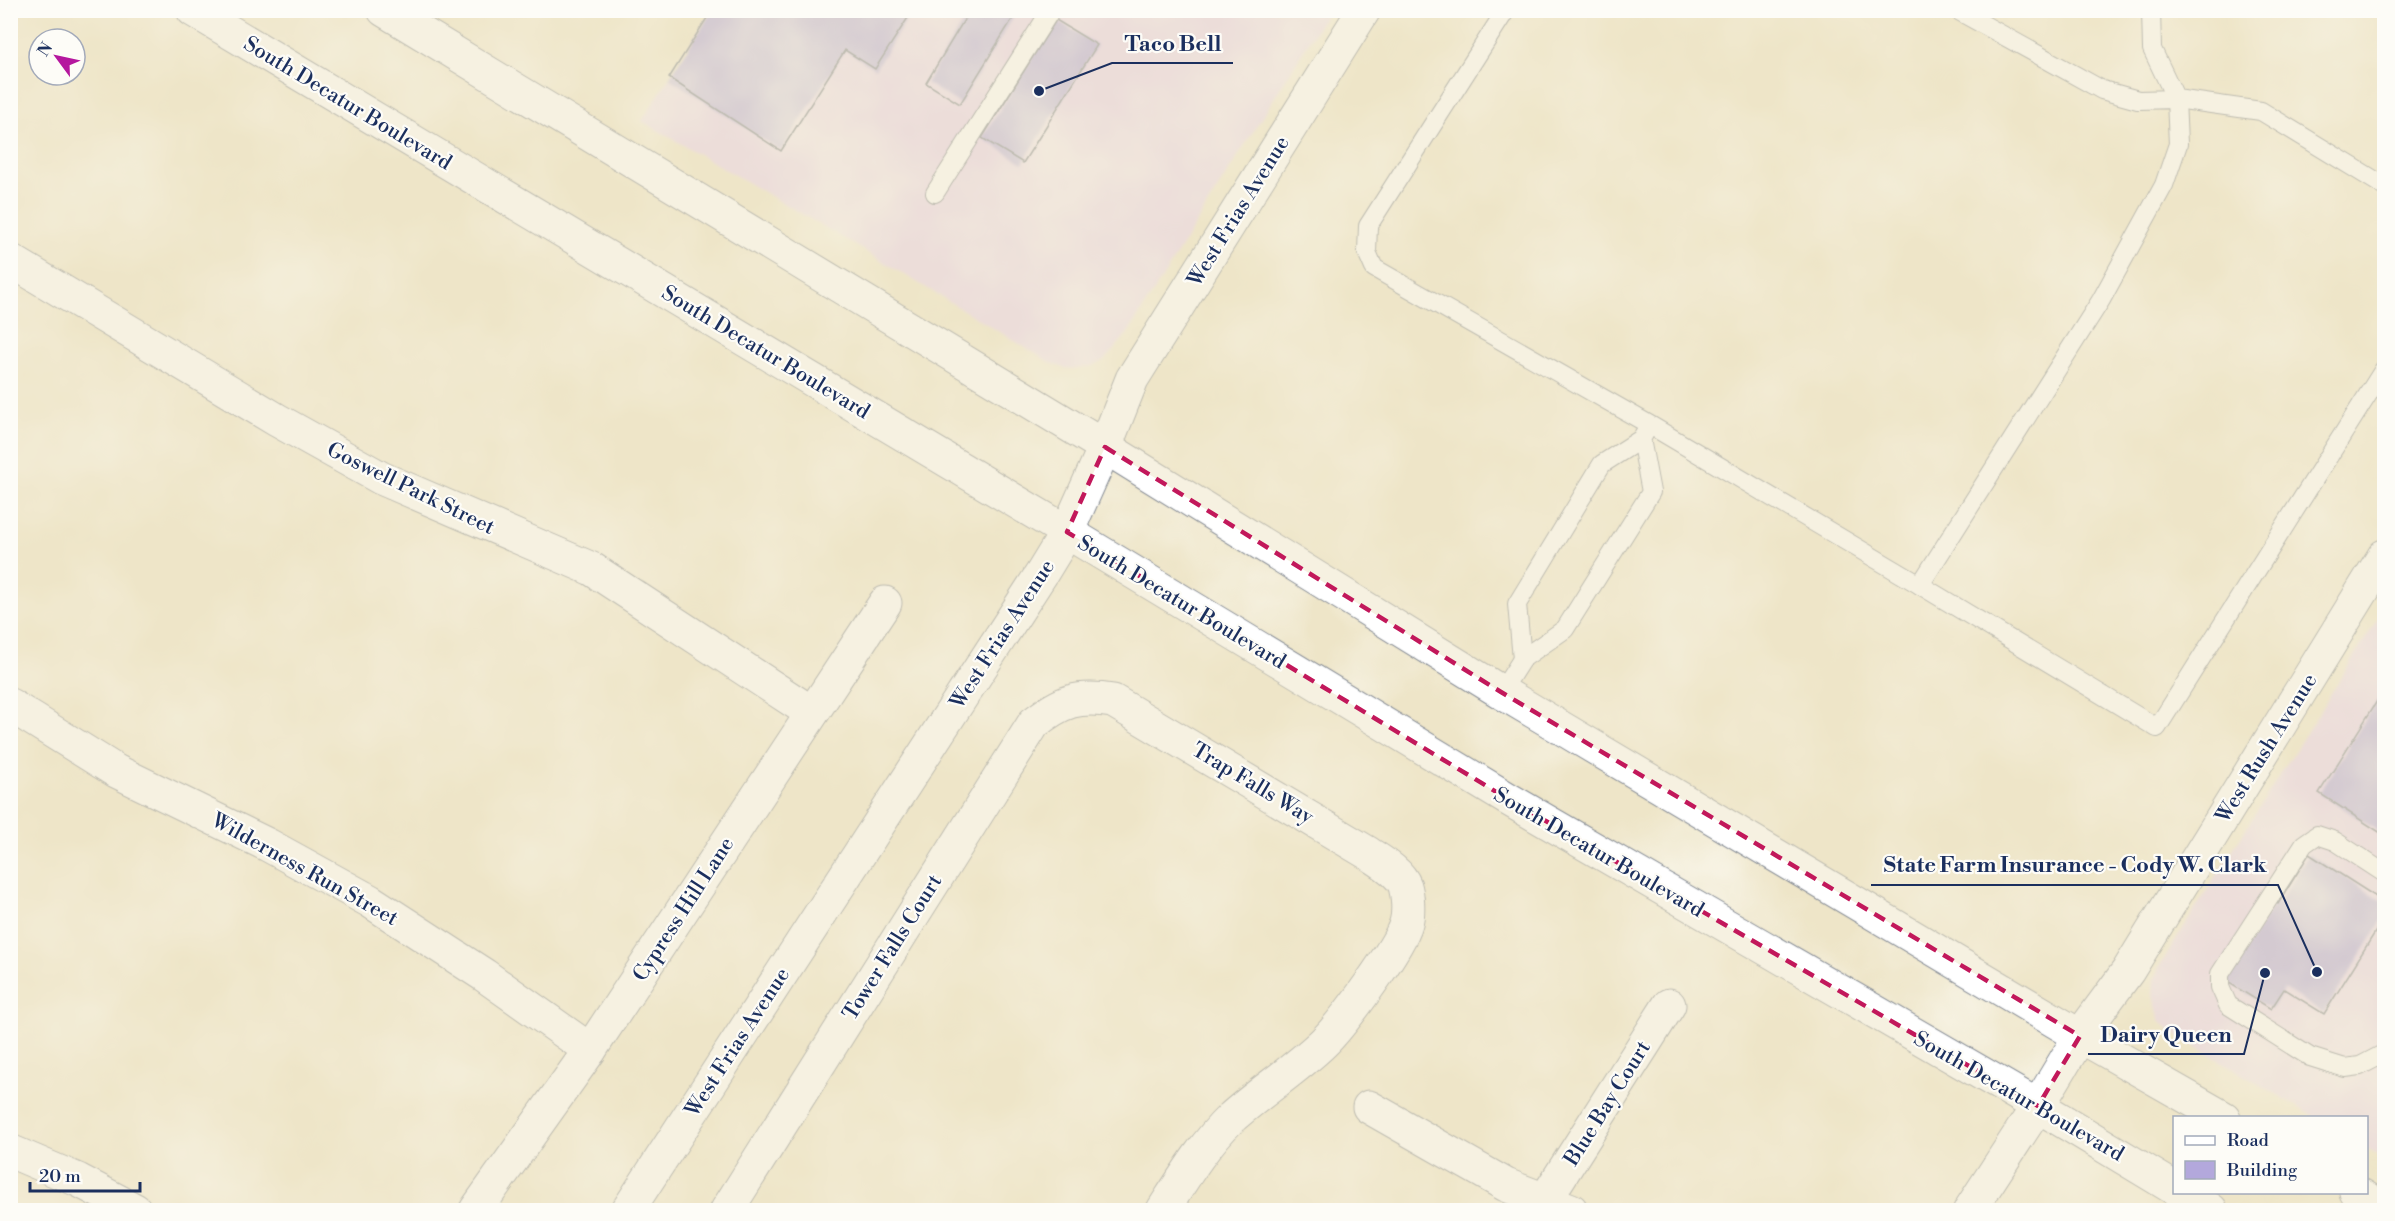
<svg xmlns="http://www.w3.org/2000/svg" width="2395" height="1221" font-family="'Libre Bodoni',serif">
	<rect width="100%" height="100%" fill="#fdfcf7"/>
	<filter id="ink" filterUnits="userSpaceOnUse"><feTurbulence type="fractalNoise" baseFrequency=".0167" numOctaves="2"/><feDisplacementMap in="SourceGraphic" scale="12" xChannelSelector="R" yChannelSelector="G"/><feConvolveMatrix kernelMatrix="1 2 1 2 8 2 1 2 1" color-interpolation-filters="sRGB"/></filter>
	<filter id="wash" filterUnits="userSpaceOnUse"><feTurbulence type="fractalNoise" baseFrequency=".008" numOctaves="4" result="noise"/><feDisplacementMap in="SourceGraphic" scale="24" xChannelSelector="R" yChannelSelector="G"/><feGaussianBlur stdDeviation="1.35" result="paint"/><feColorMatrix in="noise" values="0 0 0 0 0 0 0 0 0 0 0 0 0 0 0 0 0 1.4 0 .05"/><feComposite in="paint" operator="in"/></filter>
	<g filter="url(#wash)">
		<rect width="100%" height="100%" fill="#eee5c8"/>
		<g fill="#e8d2ee">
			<path d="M712,11H1328L1128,333L1105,360L1092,366L1077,369L1064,368L1051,363L867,252L642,121Z"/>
			<path d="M2384,609V1159L2367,1148L2366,1118L2315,1117L2170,1031L2160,1020L2153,995L2154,980L2159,967Z"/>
		</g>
		<g id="blocks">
			<g fill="#b3a8dc">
				<path d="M712,10H913L875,69L845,50L781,151L669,78Z"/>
				<path d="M970,10H1018L960,104L926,83Z"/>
				<path d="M1056,20L1097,45L1023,163L982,138Z"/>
				<path d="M2384,690V835L2319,793Z"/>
				<path d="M2309,854L2384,902V918L2324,1014L2284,989L2271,1009L2226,981L2275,902L2278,904Z"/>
			</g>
		</g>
	</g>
	<g filter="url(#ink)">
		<use href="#blocks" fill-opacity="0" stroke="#848a93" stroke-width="1.5"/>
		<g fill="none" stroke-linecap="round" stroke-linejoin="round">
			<g stroke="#848a93" stroke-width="20">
				<g id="lane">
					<path d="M1506,10L1368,226L1367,252L1374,268L1650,425L1920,585L2101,300L2164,185L2178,144L2176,99L2138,100L2102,90L1957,10"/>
					<path d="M2151,10L2152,49L2176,99L2261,111L2384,186"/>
					<path d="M935,193L1051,10"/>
					<path d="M1920,585L2157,728L2384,369"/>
					<path d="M1522,659L1517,604L1602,464L1641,439L1647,429"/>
					<path d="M1501,692L1522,659L1565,629L1651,492L1641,439"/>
					<path d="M2383,1054L2360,1066L2345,1068L2310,1057L2228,1005L2220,987V974L2304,844L2317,835L2335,841L2384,873"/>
				</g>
			</g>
			<g stroke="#848a93" stroke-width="35">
				<g id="street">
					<path d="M10,260L277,420L381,478L592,569L812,713"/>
					<path d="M10,705L116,771L268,845L370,901L484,975L590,1050"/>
					<path d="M1369,1107L1506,1185L1571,1210"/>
					<path d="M10,1151L78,1180L135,1210"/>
					<path d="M1545,1200L1669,1005"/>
					<path d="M476,1210L590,1050L885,603"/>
					<path d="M727,1210L1034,723C1062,701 1078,695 1113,701L1368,853C1380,861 1400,872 1405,886C1408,896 1409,913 1406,923C1400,946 1342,1025 1323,1043C1295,1070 1260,1092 1231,1118C1204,1144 1183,1179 1163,1210"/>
					<path d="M1970,1210L2038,1106L2080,1036L2128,971L2384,556"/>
				</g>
			</g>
			<g stroke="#848a93" stroke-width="35">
				<path id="secondary" d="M628,1210L1042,573L1067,532L1105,447L1132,379L1364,10"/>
			</g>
			<g stroke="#848a93" stroke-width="35">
				<g id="primary">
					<path d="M193,10L1067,532L1508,799L2038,1106L2174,1188"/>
					<path d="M384,10L1105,447L1501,692L2080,1036L2224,1118"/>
					<path d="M2181,1192L2211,1210"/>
					<path d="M2356,1192L2384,1209"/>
				</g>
			</g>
			<use href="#lane" stroke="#fff" stroke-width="18"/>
			<use href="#street" stroke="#fff" stroke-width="33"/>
			<use href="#secondary" stroke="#fff" stroke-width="33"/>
			<use href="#primary" stroke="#fff" stroke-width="33"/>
		</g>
	</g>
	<path d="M0 0H2395V1221H0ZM1105,447L1501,692L2080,1036L2038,1106L1508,799L1067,532Z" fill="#eee5c8" fill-opacity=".55" fill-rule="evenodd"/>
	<path fill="none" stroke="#c2185b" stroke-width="4.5" stroke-dasharray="12 8" stroke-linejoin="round" d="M1105,447L1501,692L2080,1036L2038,1106L1508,799L1067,532Z"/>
	<g text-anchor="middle" stroke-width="4.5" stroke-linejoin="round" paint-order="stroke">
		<g font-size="21" fill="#1b2f5e" stroke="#fdfcf7">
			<text transform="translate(348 103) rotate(31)" y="7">South Decatur Boulevard</text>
			<text transform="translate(1238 211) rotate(-58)" y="7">West Frias Avenue</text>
			<text transform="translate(766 352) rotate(31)" y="7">South Decatur Boulevard</text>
			<text transform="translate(411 488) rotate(26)" y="7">Goswell Park Street</text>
			<text transform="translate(1182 602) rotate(31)" y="7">South Decatur Boulevard</text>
			<text transform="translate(1002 634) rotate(-57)" y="7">West Frias Avenue</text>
			<text transform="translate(2266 748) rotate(-58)" y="7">West Rush Avenue</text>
			<text transform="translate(1253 783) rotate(31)" y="7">Trap Falls Way</text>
			<text transform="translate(1599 852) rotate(30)" y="7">South Decatur Boulevard</text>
			<text transform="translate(305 869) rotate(29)" y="7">Wilderness Run Street</text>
			<text transform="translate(683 909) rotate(-57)" y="7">Cypress Hill Lane</text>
			<text transform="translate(892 947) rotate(-58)" y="7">Tower Falls Court</text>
			<text transform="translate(737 1042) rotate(-57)" y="7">West Frias Avenue</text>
			<text transform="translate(2019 1096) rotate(30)" y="7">South Decatur Boulevard</text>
			<text transform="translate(1607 1103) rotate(-58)" y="7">Blue Bay Court</text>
		</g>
	</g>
	<path fill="none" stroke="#1b2f5e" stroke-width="2" d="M1039 91L1112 63H1233M2317 972L2278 885H1871M2265 973L2244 1054H2088"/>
	<g fill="#1b2f5e" stroke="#fdfcf7" stroke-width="2">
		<circle cx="1039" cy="91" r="6"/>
		<circle cx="2317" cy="972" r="6"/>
		<circle cx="2265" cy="973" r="6"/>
	</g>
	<g font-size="22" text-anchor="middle" font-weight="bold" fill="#1b2f5e" stroke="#fdfcf7" stroke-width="4.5" stroke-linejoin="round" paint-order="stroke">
		<text x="1173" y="51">Taco Bell</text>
		<text x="2075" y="872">State Farm Insurance - Cody W. Clark</text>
		<text x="2166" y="1042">Dairy Queen</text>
	</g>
	<rect width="2395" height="1221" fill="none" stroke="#fdfcf7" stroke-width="36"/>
	<rect x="2173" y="1116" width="195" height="78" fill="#fdfcf7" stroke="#a3aaba" stroke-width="1.5"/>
	<rect x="2185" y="1136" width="30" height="9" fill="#ffffff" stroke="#a3aaba" stroke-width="1.5"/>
	<text x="2227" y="1146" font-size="18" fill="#1b2f5e">Road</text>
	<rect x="2185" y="1161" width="30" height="18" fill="#b3a8dc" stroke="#a3aaba" stroke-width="1.5"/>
	<text x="2227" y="1176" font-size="18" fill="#1b2f5e">Building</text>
	<g transform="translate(57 57) rotate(303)"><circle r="28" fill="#fdfcf7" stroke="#a3aaba" stroke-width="1.5"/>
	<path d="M0-4.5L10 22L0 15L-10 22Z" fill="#b5179e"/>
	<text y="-9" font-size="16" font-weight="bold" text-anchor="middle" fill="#1b2f5e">N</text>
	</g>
	<path d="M30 1182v9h110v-9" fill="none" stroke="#1b2f5e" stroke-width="3"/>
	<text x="39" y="1182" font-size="18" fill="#1b2f5e" stroke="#fdfcf7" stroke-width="4.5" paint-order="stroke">20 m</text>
</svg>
